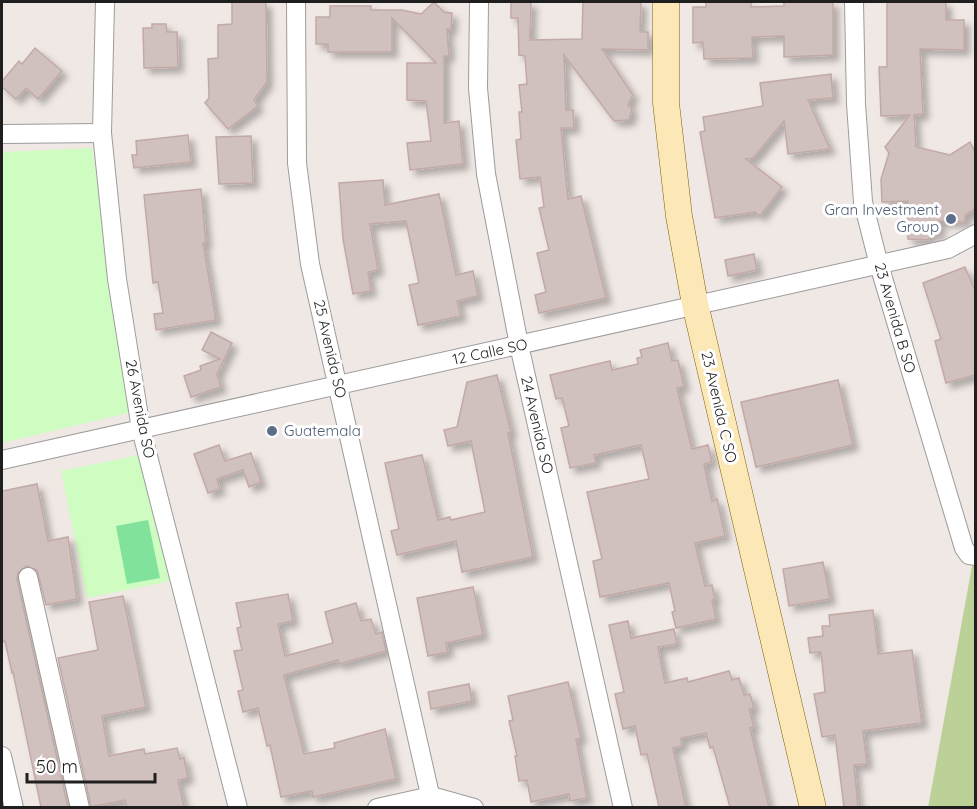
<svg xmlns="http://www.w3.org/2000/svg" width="977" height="809" font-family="Quicksand,sans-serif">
	<defs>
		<filter id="shadow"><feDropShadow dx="5.5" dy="5.5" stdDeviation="3" flood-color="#0004"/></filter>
	</defs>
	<rect width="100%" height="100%" fill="#f0e8e5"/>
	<path fill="#bcd198" d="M975,564V807L928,808L972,566Z"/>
	<g fill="#cffcc0">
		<path d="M92,148L132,412L2,443V152Z"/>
		<path d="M144,454L170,581L87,598L61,471Z"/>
	</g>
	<path fill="#80e29b" d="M148,520L160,578L127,584L116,526Z"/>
	<g fill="#d0c0be" stroke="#c2a9a6" stroke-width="1.5" filter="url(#shadow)">
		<path d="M232,2H266L267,82L254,100L258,106L228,129L205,103L209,98L208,59L218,58V25L232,24Z"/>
		<path d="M434,2L444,12L452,13L451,29H447L449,56H444V123L459,121L463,164L410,170L407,143L431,141L426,101L407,100V63H436L392,18V52H328V44H316V17H330V6H371V10H402L421,14Z"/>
		<path d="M511,2H531L530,40L582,39L583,2H641L640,32H648V50L602,49L633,95L628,105L632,109L629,120L614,121L564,55L566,110H573L574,128H561L568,199L581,196L606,298L539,313L535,295L546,292L537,253L549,250L539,208L544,207L540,177L520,179L516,140L521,139L519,112H522L519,85L527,84L525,56L519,55L518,18H511Z"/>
		<path d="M706,2H751V7L784,6V2H833V55L784,57V36L752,37L753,58L704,59L703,42L693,43V7H706Z"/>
		<path d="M887,2H946V20H964V50L920,49L923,114L914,115L916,147L950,155L970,142L975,152V209L965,215V222L939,221V234L929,233V240L908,239V201L882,202L881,179L889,153L885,147L910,115L881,116L879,67H887Z"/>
		<path d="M152,24H166L167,32H177L178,67L144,68L143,28H152Z"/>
		<path d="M35,48L62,71L38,99L26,88L16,99L2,87V81L19,61L22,64Z"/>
		<path d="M831,74L833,98L808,100L830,149L788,154L784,121L753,158L746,159L782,187L760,216L755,212L715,218L700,132L705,131L703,117L763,106L760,83Z"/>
		<path d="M188,135L191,162L134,168L132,155H137L136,141Z"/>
		<path d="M251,136L253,183L219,184L216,137Z"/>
		<path d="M383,180L385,205L439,194L456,275L473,271L478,296L457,301L461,316L418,325L409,285L419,283L406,221L370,224L378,270L368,272L371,291L353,294L343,239L339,183Z"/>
		<path d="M201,189L206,243H203L216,320L156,330L154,314L163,313L158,282L153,283L144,195Z"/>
		<path d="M754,254L757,270L728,276L725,260Z"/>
		<path d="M965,267L975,290V375L946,383L935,341L941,339L923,283Z"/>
		<path d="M211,332L232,343L217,374L221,387L191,397L184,376L201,370L200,366L220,359L202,350Z"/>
		<path d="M668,343L672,361L678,360L684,386L677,388L692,449L708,445L712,462L704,464L712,501L717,499L725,536L695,543L705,586L712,585L715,599L712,600L716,619L676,628L672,612L675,611L669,583L600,597L593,561L602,559L587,492L649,479L641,445L594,455L596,463L570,468L561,428L569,426L562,398L556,399L550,375L610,361L612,370L638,364L637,358L642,357L640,350Z"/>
		<path d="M497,375L511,432L508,433L533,557L462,572L456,541L397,555L391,531L399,529L385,463L422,455L438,520L450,517L451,520L485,512L471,441L448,446L444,430L457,427L467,382Z"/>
		<path d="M838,380L853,445L756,467L741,402Z"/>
		<path d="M219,445L225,461L251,453L261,482L249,487L243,470L217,479L220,489L208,493L194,454Z"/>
		<path d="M37,484L48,541L68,537L77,599L46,605L37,570L26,566L18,573L17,579L68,807H41L13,672L12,673L5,641L2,642V491Z"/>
		<path d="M823,562L830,599L789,606L783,569Z"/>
		<path d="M473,587L483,635L446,643L448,652L428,656L417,598Z"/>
		<path d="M288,594L293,621L278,624L285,656L333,643L325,612L356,603L361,621L371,619L376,634L382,632L386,651L339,664L338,660L284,675L304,754L335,748L334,743L385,729L396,779L313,797L312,791L281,797L270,745L267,746L258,708L243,712L238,691L243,690L234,651L242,650L237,628L241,627L236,603Z"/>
		<path d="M123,596L146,707L102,716L109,756L144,749L145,754L177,748L180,759L184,758L188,778L178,780L184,807H127L125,800L91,807L58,658L98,650L89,602Z"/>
		<path d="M873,610L878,654L912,650L922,723L863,731L867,764L854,765L858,807H844L835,735L822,737L814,694L825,692L821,652L810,653L808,638L823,636L822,626H830L829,615Z"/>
		<path d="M628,621L631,638L674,629L677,644L658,647L665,683L687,678L688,682L729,671L732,680L739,678L744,695L750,694L754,708L749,709L754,727L750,728L769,807H730L713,747L710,748L706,733L681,738L682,746L673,748L686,807H659L647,754L641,755L635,726L623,729L615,694L624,692L609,625Z"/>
		<path d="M568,682L581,738L576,739L587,798L570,801L569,794L531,802L527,780L519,781L515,756H517L509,721L513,720L508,696Z"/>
		<path d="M469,684L472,701L431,709L428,692Z"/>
	</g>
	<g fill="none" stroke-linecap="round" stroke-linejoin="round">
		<g stroke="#9c9c9c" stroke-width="20">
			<g id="street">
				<path d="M105,2L102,133L117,279L141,429L238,808"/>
				<path d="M296,2L297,163L310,264L433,808"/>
				<path d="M479,2L478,88L486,174L519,345L623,808"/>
				<path d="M854,2L856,104L863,202L879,265L964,548L969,555L976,556"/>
				<path d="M2,134L102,133"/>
				<path d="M2,460L948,249L976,234"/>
				<path d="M28,577L80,808"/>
				<path d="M2,756L14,808"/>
				<path d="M377,808L431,796L474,808"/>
			</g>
		</g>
		<g stroke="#7b5f00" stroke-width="27">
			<path id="secondary" d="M666,2V103L679,216L695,304L813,808"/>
		</g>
		<use href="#street" stroke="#fff" stroke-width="18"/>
		<use href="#secondary" stroke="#fce8b7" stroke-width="26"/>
	</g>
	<g fill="#5c6f8a" stroke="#fff" stroke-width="2">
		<circle cx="951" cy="219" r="6"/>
		<circle cx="272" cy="431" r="6"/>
	</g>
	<g text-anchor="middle" stroke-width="6" stroke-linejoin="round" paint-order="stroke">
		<g font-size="15" fill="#4e5e75" stroke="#fff" text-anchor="end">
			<text x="939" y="215">Gran Investment<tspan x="939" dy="17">Group</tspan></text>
			<text x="284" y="436" text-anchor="start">Guatemala</text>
		</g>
		<g font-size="15" fill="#1f1f1f" stroke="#fff">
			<text transform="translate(895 318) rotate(74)" y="5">23 Avenida B SO</text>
			<text transform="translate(330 349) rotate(77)" y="5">25 Avenida SO</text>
			<text transform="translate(490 352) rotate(-12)" y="5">12 Calle SO</text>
			<text transform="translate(719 407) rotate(77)" y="5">23 Avenida C SO</text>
			<text transform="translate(140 409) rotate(79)" y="5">26 Avenida SO</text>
			<text transform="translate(537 425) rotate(77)" y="5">24 Avenida SO</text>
		</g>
	</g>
	<rect width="977" height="809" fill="none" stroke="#1f1f1f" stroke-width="6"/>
	<path d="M27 773v9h128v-9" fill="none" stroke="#1f1f1f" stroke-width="3"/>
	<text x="36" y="773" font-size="18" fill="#1f1f1f" stroke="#ffffff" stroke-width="4.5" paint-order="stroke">50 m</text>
</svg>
